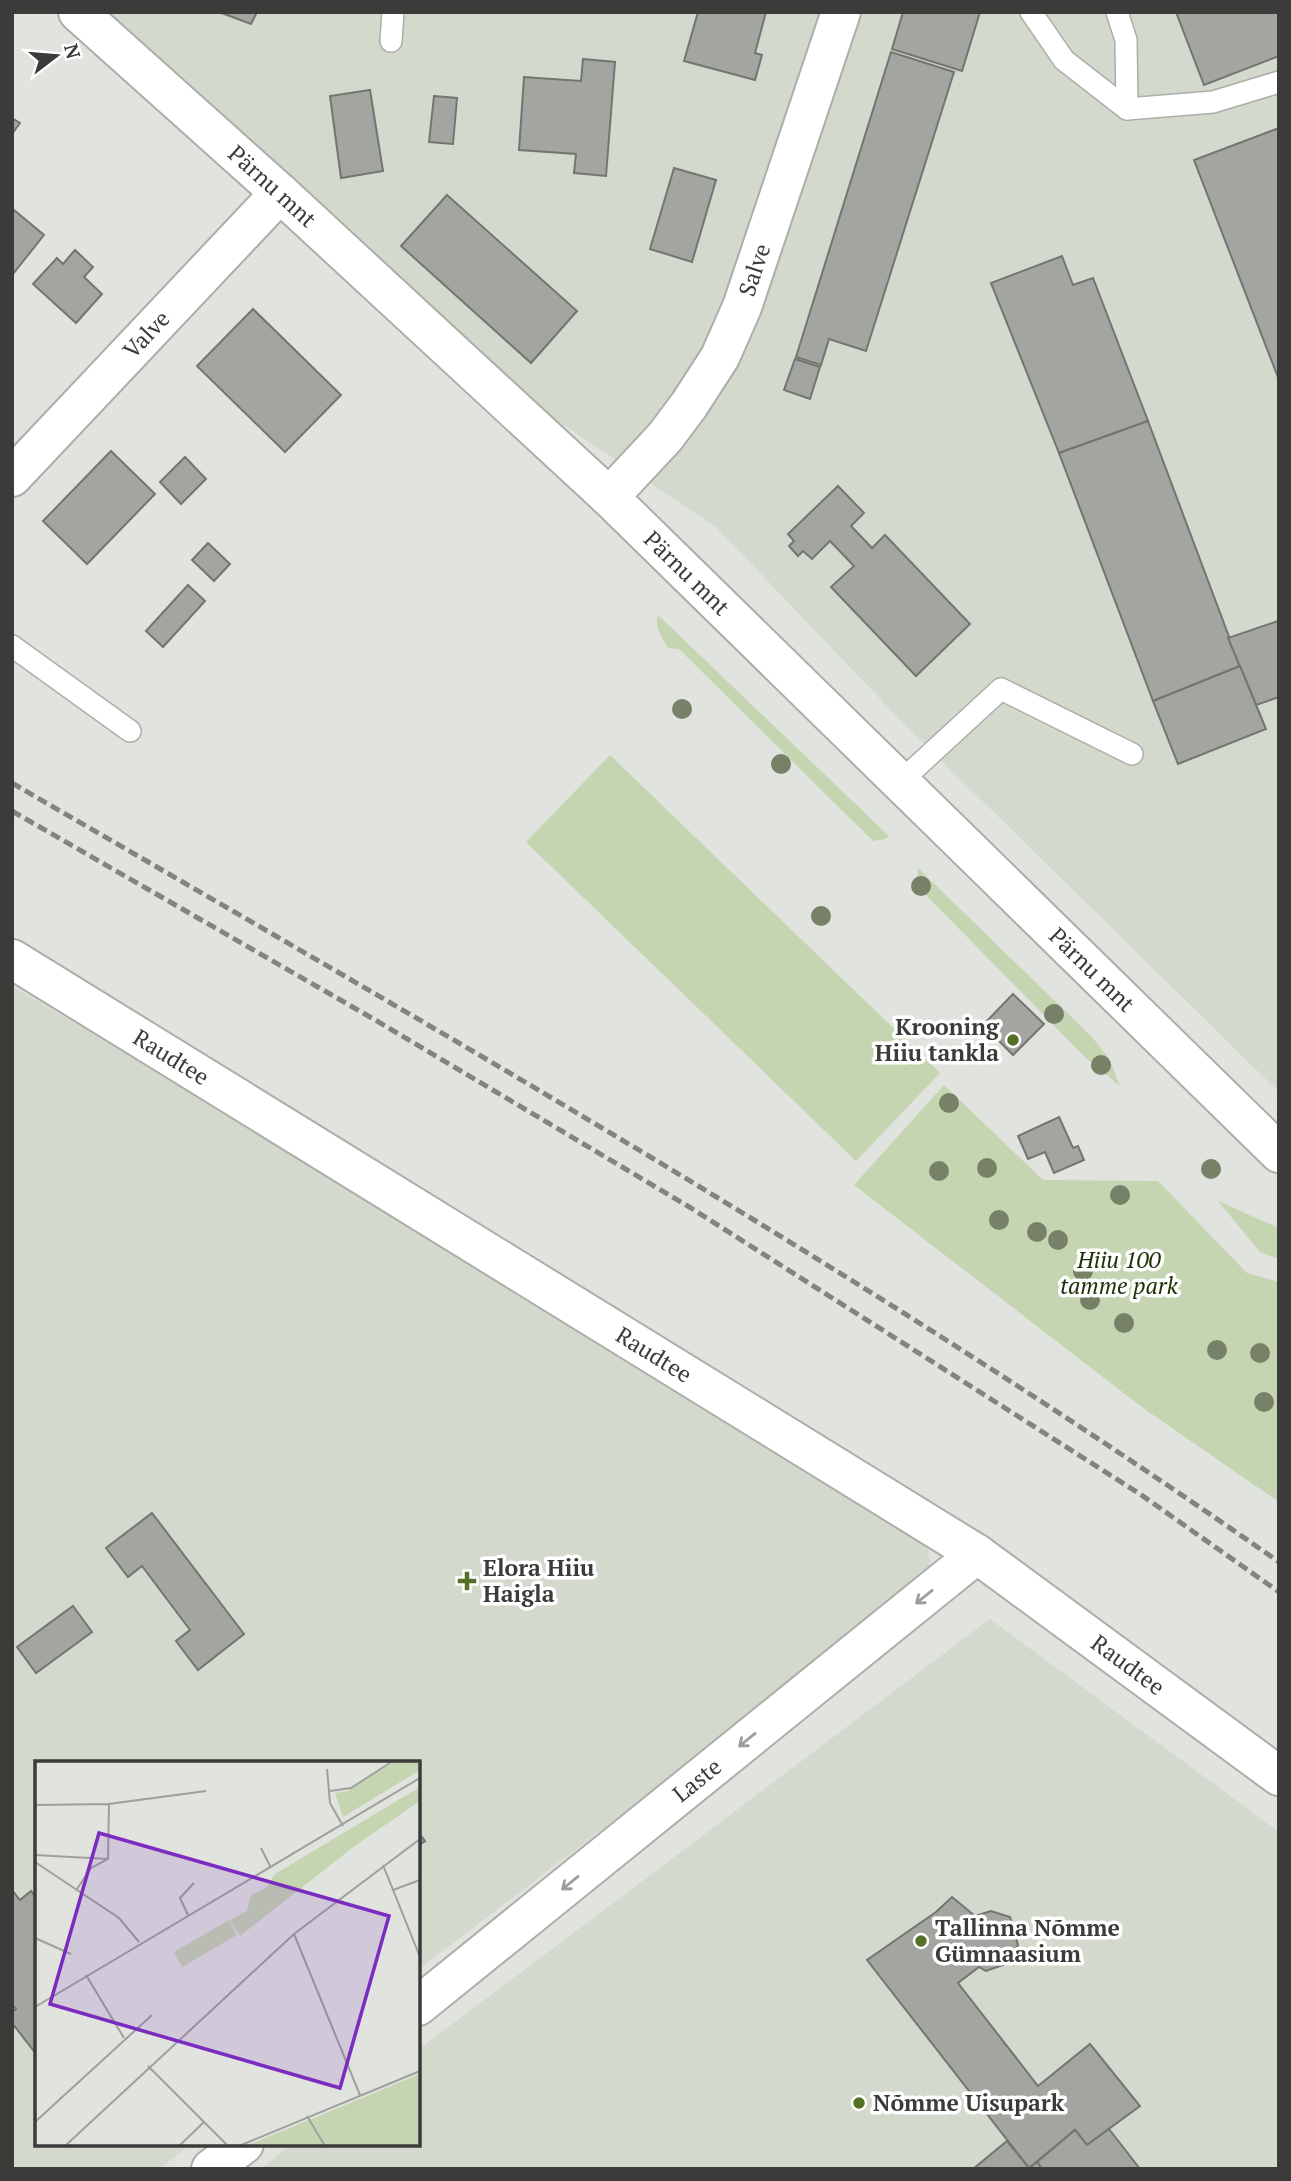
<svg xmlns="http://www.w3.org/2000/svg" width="1291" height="2181" font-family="'PT Serif',serif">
	<rect width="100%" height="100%" fill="#e1e3de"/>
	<g fill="#d4d9cd">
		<path d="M78,12H1279V1092L909,729L716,527L450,349Z"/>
		<path d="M12,986L261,1132L927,1541L931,1571L913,1592L418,1970V1763H37V2144H191L159,2169H12Z"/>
		<path d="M990,1619L1279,1832V2169H260L293,2144H418V2050Z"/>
	</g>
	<g fill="#c5d5b2">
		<path d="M658,615L889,836L885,839L873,841L679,649L668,648C662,638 654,626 658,615Z"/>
		<path d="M610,755L940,1073L856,1161L526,842Z"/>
		<path d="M918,868L1092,1037L1110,1060L1120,1086L1087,1059L917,886Z"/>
		<path d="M944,1085L1043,1180L1158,1181L1247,1273L1279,1282V1502L1143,1408L854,1185Z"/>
		<path d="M1218,1201L1279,1228V1259L1260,1252Z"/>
	</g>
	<g fill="#a2a5a0" stroke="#737571" stroke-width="2">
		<path d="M219,12H257L251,24Z"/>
		<path d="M698,12H766L755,53L762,55L755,80L684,61Z"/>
		<path d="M903,12H980L962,71L892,49Z"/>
		<path d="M1176,12H1279V56L1204,85Z"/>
		<path d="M891,52L954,72L866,351L829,339L821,365L796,357Z"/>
		<path d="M583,59L615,62L606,176L574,173L576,154L519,150L524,77L581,81Z"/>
		<path d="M370,90L383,171L341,178L330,96Z"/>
		<path d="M434,96L457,98L453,144L429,142Z"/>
		<path d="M12,118L20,123L12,134Z"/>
		<path d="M1279,128V380L1194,160Z"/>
		<path d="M674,168L716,180L692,262L650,249Z"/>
		<path d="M447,195L577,311L531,363L401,246Z"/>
		<path d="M14,210L44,235L13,274L12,212Z"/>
		<path d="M75,250L93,267L84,277L102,294L76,323L33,284L57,258L63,264Z"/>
		<path d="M1062,256L1073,285L1093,278L1148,421L1059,453L991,283Z"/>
		<path d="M253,309L341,395L285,452L197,366Z"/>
		<path d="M795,359L820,367L810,399L784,390Z"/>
		<path d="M1148,421L1240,666L1153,701L1059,453Z"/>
		<path d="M111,451L155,494L87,564L43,521Z"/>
		<path d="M185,457L206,479L181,504L160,482Z"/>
		<path d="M838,486L864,513L851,526L872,548L885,535L970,624L916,676L831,587L854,566L830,541L812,559L803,551L798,556L789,546L794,541L788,534Z"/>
		<path d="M208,543L230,564L214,581L192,560Z"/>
		<path d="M188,585L205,601L163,647L146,631Z"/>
		<path d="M1278,621L1279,697L1256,705L1228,638Z"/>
		<path d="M1240,666L1266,729L1178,764L1153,701Z"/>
		<path d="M1013,994L1044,1024L1013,1055L983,1025Z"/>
		<path d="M1059,1117L1073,1148L1078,1146L1084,1160L1054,1173L1045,1152L1028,1159L1018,1136Z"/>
		<path d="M152,1513L244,1634L198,1670L176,1641L190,1630L142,1566L128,1577L106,1548Z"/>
		<path d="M73,1606L92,1632L36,1673L17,1647Z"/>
		<path d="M418,1832L425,1841L418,1846Z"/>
		<path d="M12,1890L20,1900L31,1891L37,1898V2055L12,2023V2012L16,2009L12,2004Z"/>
		<path d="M952,1897L975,1916L991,1911L1010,1917L1018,1945L1006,1964L986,1971L979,1967L958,1983L1038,2086L1090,2044L1140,2106L1087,2145L1075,2130L1029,2168L867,1960L936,1912Z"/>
		<path d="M1109,2129L1140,2169H1042L1037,2162L1075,2130L1087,2145Z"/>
		<path d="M1007,2141L1029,2168L1037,2162L1042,2169H973Z"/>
	</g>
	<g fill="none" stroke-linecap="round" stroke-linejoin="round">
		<g stroke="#acaea9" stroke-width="24">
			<g id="service">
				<path d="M1031,12L1064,60L1127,109L1213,102L1279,82"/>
				<path d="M1117,12L1126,40L1127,109"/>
				<path d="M391,41L393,12"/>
				<path d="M12,646L130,731"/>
				<path d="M900,782L1001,689L1132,754"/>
			</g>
		</g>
		<g stroke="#acaea9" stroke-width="42">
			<g id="minor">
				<path id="s1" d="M12,477L280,193"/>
				<path id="s2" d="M609,497L665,437L689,405L720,357L742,307L841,12"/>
				<path id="s3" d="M12,959L977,1554L1279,1776"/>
				<path id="s4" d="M418,2006L977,1554"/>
				<path d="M211,2169L244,2144"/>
			</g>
		</g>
		<g stroke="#acaea9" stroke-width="42">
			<g id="secondary">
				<path id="s5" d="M78,12L280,193L609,497L1279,1153"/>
			</g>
		</g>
		<use href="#service" stroke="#fff" stroke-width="21"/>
		<use href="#minor" stroke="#fff" stroke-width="38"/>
		<use href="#secondary" stroke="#fff" stroke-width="38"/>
		<g stroke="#838481" stroke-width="5" stroke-dasharray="10 5" stroke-linecap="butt">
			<path d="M12,783C441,1032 872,1277 1279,1562"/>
			<path d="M12,811L377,1021L691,1208L1140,1494L1279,1592"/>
		</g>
	</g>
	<g fill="#778168">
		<circle cx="682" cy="709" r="10"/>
		<circle cx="781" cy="764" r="10"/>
		<circle cx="921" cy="886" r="10"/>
		<circle cx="821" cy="916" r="10"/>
		<circle cx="1054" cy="1014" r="10"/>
		<circle cx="1101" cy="1065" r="10"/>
		<circle cx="949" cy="1103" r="10"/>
		<circle cx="987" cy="1168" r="10"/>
		<circle cx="1211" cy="1169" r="10"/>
		<circle cx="939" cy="1171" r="10"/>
		<circle cx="1120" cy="1195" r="10"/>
		<circle cx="999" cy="1220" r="10"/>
		<circle cx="1037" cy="1232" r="10"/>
		<circle cx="1058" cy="1240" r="10"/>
		<circle cx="1083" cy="1271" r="10"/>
		<circle cx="1090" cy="1300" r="10"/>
		<circle cx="1124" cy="1323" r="10"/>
		<circle cx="1217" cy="1350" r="10"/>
		<circle cx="1260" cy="1353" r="10"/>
		<circle cx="1264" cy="1402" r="10"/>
	</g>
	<defs><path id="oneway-shaft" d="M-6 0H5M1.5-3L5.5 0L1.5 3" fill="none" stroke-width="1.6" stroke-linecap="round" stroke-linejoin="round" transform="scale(1.75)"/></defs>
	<g stroke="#9d9d9c">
		<use href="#oneway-shaft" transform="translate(924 1597) rotate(141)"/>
		<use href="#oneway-shaft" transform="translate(747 1740) rotate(141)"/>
		<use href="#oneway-shaft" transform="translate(570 1883) rotate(141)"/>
	</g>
	<g fill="#537025" stroke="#fff" stroke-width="2.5">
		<circle cx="1013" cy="1040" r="7"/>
		<path d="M463.5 1570.5h7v7h7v7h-7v7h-7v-7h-7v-7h7z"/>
		<circle cx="921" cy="1941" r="7"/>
		<circle cx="859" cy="2103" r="7"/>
	</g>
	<g text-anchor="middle" stroke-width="7" stroke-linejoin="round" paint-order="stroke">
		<g font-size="23" fill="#3b3b39" stroke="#fff">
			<text dy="8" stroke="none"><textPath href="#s5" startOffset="261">Pärnu mnt</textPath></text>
			<text dy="8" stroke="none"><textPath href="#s2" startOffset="273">Salve</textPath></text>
			<text dy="8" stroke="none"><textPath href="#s1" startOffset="196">Valve</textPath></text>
			<text dy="8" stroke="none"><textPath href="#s5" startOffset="828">Pärnu mnt</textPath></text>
			<text dy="8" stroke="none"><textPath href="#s5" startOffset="1395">Pärnu mnt</textPath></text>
			<text dy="8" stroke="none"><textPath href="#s3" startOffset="187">Raudtee</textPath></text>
			<text dy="8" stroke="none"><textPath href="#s3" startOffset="754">Raudtee</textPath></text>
			<text dy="8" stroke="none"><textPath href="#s3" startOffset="1321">Raudtee</textPath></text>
			<text dy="8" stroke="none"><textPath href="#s4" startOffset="359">Laste</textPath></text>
		</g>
		<g font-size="23" font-weight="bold" fill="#3b3b39" stroke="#fff" text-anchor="start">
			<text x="999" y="1035" text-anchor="end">Krooning<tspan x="999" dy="26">Hiiu tankla</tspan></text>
			<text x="483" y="1576">Elora Hiiu<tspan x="483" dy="26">Haigla</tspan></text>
			<text x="935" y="1936">Tallinna Nõmme<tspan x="935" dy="26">Gümnaasium</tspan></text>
			<text x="873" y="2111">Nõmme Uisupark</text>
		</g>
		<g font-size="23" font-style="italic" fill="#213107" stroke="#fff">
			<text x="1119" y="1268">Hiiu 100<tspan x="1119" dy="26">tamme park</tspan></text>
		</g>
	</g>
	<g transform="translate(35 1761)">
		<rect width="385" height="385" fill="#e1e3de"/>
		<path d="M361,0H385V9L308,56L300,32L313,30ZM385,26V40L321,84L205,175L195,159L212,150L216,134L232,126L240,113ZM194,159L202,174L147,206L139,191ZM385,313V385H211Z" fill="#c5d5b2"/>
		<path fill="none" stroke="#9fa09c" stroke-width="2" d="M292,8L295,42L308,65M295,30L316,27L358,0M0,44L74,43M226,87L236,107M0,94L73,98M0,101L84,157L104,181M348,104L385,196M42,128L56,107L73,98L74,43L171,30M358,129L385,119M153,154L145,137L159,122M259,173L325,334M0,177L36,193M51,214L89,277M0,246L385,17M113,305L193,385M272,355L290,385M0,361L117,254M30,385L259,173L385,78M144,385L169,361M204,385L385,310"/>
		<path fill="#7b2cbf" fill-opacity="0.15" stroke="#7b2cbf" stroke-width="3.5" d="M64,72L354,155L305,327L15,243Z"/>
		<rect width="385" height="385" fill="none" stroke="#3b3b39" stroke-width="3.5"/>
	</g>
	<rect width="1291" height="2181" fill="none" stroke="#3b3b39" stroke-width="28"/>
	<g transform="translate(56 56) rotate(74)" stroke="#ffffff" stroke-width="5" paint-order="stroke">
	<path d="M0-5L12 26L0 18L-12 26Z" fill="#3b3b39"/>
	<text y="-10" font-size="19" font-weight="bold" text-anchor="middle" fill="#3b3b39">N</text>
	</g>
</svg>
